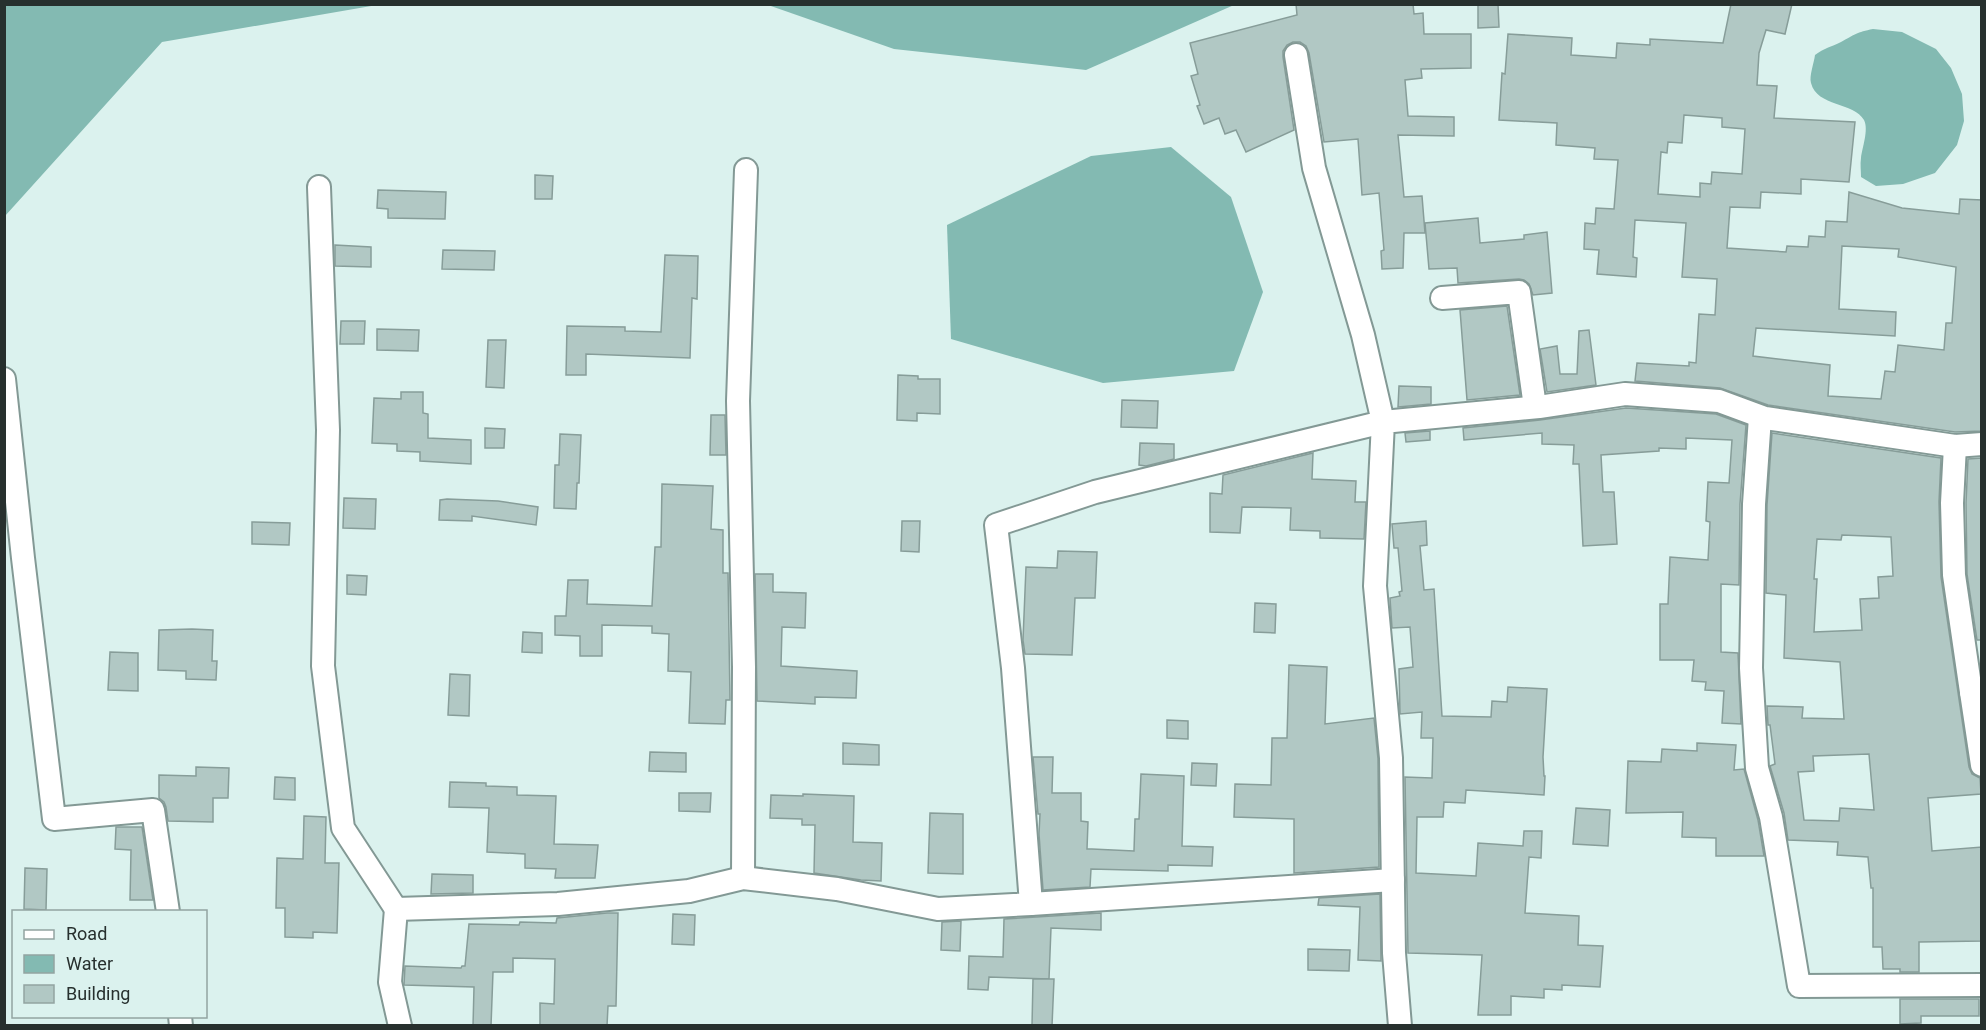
<svg xmlns="http://www.w3.org/2000/svg" width="1986" height="1030" font-family="Roboto,sans-serif">
	<rect width="100%" height="100%" fill="#dbf2ee"/>
	<g fill="#83bab2">
		<path d="M5,4H377V5L162,42L5,216Z"/>
		<path d="M768,5H1234L1086,70L894,49Z"/>
		<path d="M1873,29L1902,32L1936,49L1951,68L1962,94L1964,121L1957,145L1935,173L1903,184L1876,186L1861,177C1861,171 1860,164 1861,158C1862,148 1869,130 1864,120C1854,102 1817,107 1811,83C1809,76 1814,63 1815,55C1824,48 1831,47 1841,42C1854,35 1857,32 1873,29Z"/>
		<path d="M1171,147L1231,197L1263,292L1234,371L1103,383L951,339L947,225L1091,156Z"/>
	</g>
	<g fill="#b1c8c4" stroke="#879d99" stroke-width="1.5" fill-rule="evenodd">
		<path d="M1296,4H1413L1414,14L1423,13L1424,34H1471V68L1421,69L1422,78L1405,80L1408,116L1454,117V136L1398,135L1404,197L1422,196L1425,233H1404L1403,268L1382,269L1381,251L1384,250L1379,193L1362,195L1358,139L1324,142L1309,53L1306,46L1300,42H1293L1287,45L1283,51V57L1294,130L1246,152L1236,130L1225,134L1219,118L1204,124L1197,106L1200,105L1191,76L1198,74L1190,43L1297,15Z"/>
		<path d="M1478,4H1498L1499,27L1478,28Z"/>
		<path d="M1731,4H1792L1785,34L1766,30L1759,53L1757,85L1777,86L1774,118L1855,122L1849,182L1801,179V194L1761,192L1760,208L1730,207L1727,248L1786,252L1787,246L1808,247L1809,236L1825,237L1826,221L1847,222L1849,192L1902,208L1959,214L1960,199L1982,200V431L1955,432L1768,405L1720,388L1635,381L1637,363L1689,366V362L1696,363L1699,314L1715,315L1717,279L1682,277L1686,223L1635,220L1633,257L1637,258L1636,277L1597,274L1599,250L1584,249L1585,223L1595,224L1596,208L1614,209L1618,160L1594,159L1595,148L1556,145L1557,123L1499,120L1502,73L1505,74L1508,34L1572,38L1571,55L1616,58L1617,43L1650,45V39L1723,43ZM1684,115L1722,118V127L1745,129L1742,174L1712,172L1711,184L1700,183V197L1658,194L1661,152L1667,153L1668,142L1682,143ZM1842,246L1899,249L1898,257L1956,267L1952,323H1946L1944,350L1898,345L1895,372L1885,371L1881,399L1828,396L1830,365L1753,356L1756,328L1895,336L1896,312L1839,309Z"/>
		<path d="M535,175L553,176L552,199H535Z"/>
		<path d="M378,190L446,192L445,219L388,218V209L377,208Z"/>
		<path d="M1478,218L1480,243L1524,239V235L1547,232L1552,293L1533,295L1529,284L1524,280L1519,279L1458,283L1457,268L1429,269L1425,223Z"/>
		<path d="M335,245L371,247V267L335,266Z"/>
		<path d="M443,250L495,251L494,270L442,269Z"/>
		<path d="M665,255L698,256L697,299L692,298L690,358L586,354V375H566L567,326L625,327V331L661,332Z"/>
		<path d="M1507,306L1520,395L1467,400L1460,310Z"/>
		<path d="M341,321H365L364,344H340Z"/>
		<path d="M377,329L419,330L418,351L377,350Z"/>
		<path d="M1589,330L1596,385L1547,392L1540,349L1557,346L1560,374H1577L1579,331Z"/>
		<path d="M488,340H506L504,388L486,387Z"/>
		<path d="M898,375L918,376V379H940V414L917,413V421L897,420Z"/>
		<path d="M1399,386L1431,387V404L1398,407Z"/>
		<path d="M401,392H423V413L428,414V438L471,440V464L420,461V452L397,451V444L372,443L374,398L401,399Z"/>
		<path d="M1122,400L1158,401L1157,428L1121,427Z"/>
		<path d="M1626,408L1716,414L1746,425L1740,504L1739,585L1721,584V652L1738,653L1741,724L1722,723L1724,691L1705,690L1706,682L1692,681L1694,660H1660V604H1668L1670,557L1708,560L1710,522L1706,521L1708,482L1729,483L1732,440L1686,438V449L1659,448V451L1601,455L1603,492H1614L1617,544L1583,546L1579,464H1573L1574,445L1542,444V433L1464,440L1463,428L1540,420Z"/>
		<path d="M711,415H725L726,455H710Z"/>
		<path d="M485,428L505,429L504,448H485Z"/>
		<path d="M1430,431V440L1406,442L1405,433Z"/>
		<path d="M1772,433L1941,458L1939,502L1941,577L1969,767L1972,774L1980,778L1981,794L1928,798L1932,851L1982,847V941L1919,942V972H1900V969H1883L1882,947H1873V888H1871L1868,857L1837,855L1838,842L1788,840L1784,813L1770,766L1775,764L1770,725H1768L1767,706L1803,707L1802,718L1844,719L1840,662L1784,658L1786,595L1766,593L1767,505ZM1842,535L1891,537L1893,576L1878,577L1879,598L1860,599L1862,630L1814,632L1817,579H1814L1817,539L1841,540ZM1869,754L1874,810L1840,808L1839,821L1804,820L1798,772L1814,771L1813,756Z"/>
		<path d="M560,434L581,435L579,483H577L576,509L554,508L555,465H559Z"/>
		<path d="M1140,443L1174,444V459L1146,466L1139,465Z"/>
		<path d="M1313,453L1312,479L1356,481L1355,502H1366L1364,539L1320,538V531L1290,530L1291,508L1242,507L1240,533L1210,532V493L1222,494L1223,475Z"/>
		<path d="M1982,458V640H1977L1967,574L1966,503L1968,459Z"/>
		<path d="M662,484L713,486L711,529L723,530V573H728L730,700H726L725,724L689,723L691,672L668,671L669,634L652,633V626L602,625V656H580V636L555,635V616H566L568,580H588L587,604L652,606L655,547H661Z"/>
		<path d="M344,498L376,499L375,529L343,528Z"/>
		<path d="M447,499L498,501L538,507L536,525L472,516V521L439,520L440,500Z"/>
		<path d="M902,521H920L919,552L901,551Z"/>
		<path d="M1426,521L1427,545L1420,546L1424,590L1434,589L1442,716L1491,717L1492,701L1507,702L1508,687L1547,689L1543,757L1544,776H1545L1544,795L1466,790L1465,803L1444,802L1443,817H1417L1416,873L1476,876L1478,843L1523,846L1524,831H1542L1541,858L1529,857L1525,913L1579,916L1578,945L1603,946L1600,987L1562,985V990L1544,989V998L1511,996V1015H1478L1482,955L1408,953L1405,777L1432,778L1433,738H1421L1422,712L1400,714L1399,669L1413,667L1410,627L1392,628L1390,598L1400,596L1399,592L1402,591L1398,548H1394L1392,524Z"/>
		<path d="M252,522L290,523L289,545L252,544Z"/>
		<path d="M1058,551L1097,552L1095,598H1075L1072,655L1025,654L1023,640L1026,567L1057,568Z"/>
		<path d="M755,574H773V592L806,593L805,628L782,627L781,666L857,671L856,698L815,697V704L757,701Z"/>
		<path d="M347,575L367,576L366,595L347,594Z"/>
		<path d="M1255,603L1276,604L1275,633L1254,632Z"/>
		<path d="M192,629L213,630L212,661H217L216,680L186,679V671L158,670L159,630Z"/>
		<path d="M523,632L542,633V653L522,652Z"/>
		<path d="M110,652L138,653V691L108,690Z"/>
		<path d="M1289,665L1327,667L1325,724L1374,718L1378,759L1379,867L1294,873V819L1234,817L1235,784L1271,785L1272,738H1287Z"/>
		<path d="M450,674L470,675L469,716L448,715Z"/>
		<path d="M1167,720L1188,721V739L1167,738Z"/>
		<path d="M843,743L879,745V765L843,764Z"/>
		<path d="M1697,743L1736,745L1734,770L1744,769L1758,820L1764,856H1716V838L1682,837L1683,812L1626,813L1628,761L1661,762L1662,749L1697,751Z"/>
		<path d="M650,752L686,753V772L649,771Z"/>
		<path d="M1033,757H1053L1052,793H1081V821L1088,822L1087,849H1092L1134,851L1135,819H1139L1141,774L1184,776L1182,846L1213,847L1212,866L1168,865V871L1091,869L1090,887L1043,890L1039,834L1040,814H1038Z"/>
		<path d="M1192,763L1217,764L1216,786L1191,785Z"/>
		<path d="M196,767L229,768L228,798H213V822L168,821L166,807L164,802L159,798V775L196,776Z"/>
		<path d="M275,777L295,778V800L274,799Z"/>
		<path d="M450,782L486,783V786L517,787V795L556,796L554,844L598,845L595,878H555L556,869L525,868V854L487,852L489,808L449,807Z"/>
		<path d="M679,793H711L710,812L679,811Z"/>
		<path d="M803,794L854,796L853,842L882,843L881,881L861,880L814,873L815,825H802V819L770,818L771,795L803,796Z"/>
		<path d="M1576,808L1610,810L1608,846L1573,844Z"/>
		<path d="M930,813L963,814V874L928,873Z"/>
		<path d="M304,816L326,817L325,863H339L337,933L313,932V938L285,937V908H276L277,858L303,859Z"/>
		<path d="M116,827H142L153,900H130L131,850L115,849Z"/>
		<path d="M25,868L47,869L46,910L24,909Z"/>
		<path d="M432,874L473,875V893L431,894Z"/>
		<path d="M1380,894L1381,961L1358,960L1360,907L1318,905L1319,898Z"/>
		<path d="M607,913H618L616,1006H608L607,1026H540V1003L554,1004L555,959L513,958V972H493L491,1026H473L474,987L404,985L405,966L461,968L462,966H465L469,924L519,925L520,922L556,923L557,918Z"/>
		<path d="M1101,913V930L1051,928L1049,979L989,977L988,990L968,989L969,956L1003,957L1004,919Z"/>
		<path d="M673,914L695,915L694,945L672,944Z"/>
		<path d="M961,921L960,951L941,950L942,922Z"/>
		<path d="M1308,949L1350,950L1349,971L1308,970Z"/>
		<path d="M1033,979H1054L1052,1026H1032Z"/>
		<path d="M1900,999H1979V1016H1921V1023L1900,1024Z"/>
	</g>
	<g fill="none" stroke-linecap="round" stroke-linejoin="round">
		<g stroke="#839995" stroke-width="26">
			<g id="minor">
				<path d="M319,187L328,430L323,666L343,828L396,909"/>
				<path d="M1442,298L1519,292L1535,407"/>
				<path d="M4,379L23,558L54,819L153,810L168,912"/>
				<path d="M1760,417L1754,504L1751,668L1757,768L1771,817L1799,986L1982,985"/>
				<path d="M1955,446L1952,503L1954,575L1971,692L1982,690"/>
				<path d="M1971,692L1982,765"/>
				<path d="M743,878L744,667L738,401L746,170"/>
				<path d="M1031,904L1393,880"/>
				<path d="M180,1016L181,1026"/>
				<path d="M400,1026L390,982L396,909L558,904L689,891L743,878L837,889L938,909L1031,904L1013,668L996,525L1095,492L1383,422L1363,335L1314,168L1296,55"/>
				<path d="M1400,1026L1394,953L1391,758L1375,586L1383,422L1539,407L1625,394L1719,401L1765,418L1955,446L1982,444"/>
			</g>
		</g>
		<use href="#minor" stroke="#fff" stroke-width="22"/>
	</g>
	<rect width="1986" height="1030" fill="none" stroke="#27302e" stroke-width="12"/>
	<rect x="12" y="910" width="195" height="108" fill="#dbf2ee" stroke="#93a4a1" stroke-width="1.5"/>
	<rect x="24" y="930" width="30" height="9" fill="#ffffff" stroke="#93a4a1" stroke-width="1.5"/>
	<text x="66" y="940" font-size="18" fill="#27302e">Road</text>
	<rect x="24" y="955" width="30" height="18" fill="#83bab2" stroke="#93a4a1" stroke-width="1.5"/>
	<text x="66" y="970" font-size="18" fill="#27302e">Water</text>
	<rect x="24" y="985" width="30" height="18" fill="#b1c8c4" stroke="#93a4a1" stroke-width="1.5"/>
	<text x="66" y="1000" font-size="18" fill="#27302e">Building</text>
</svg>
